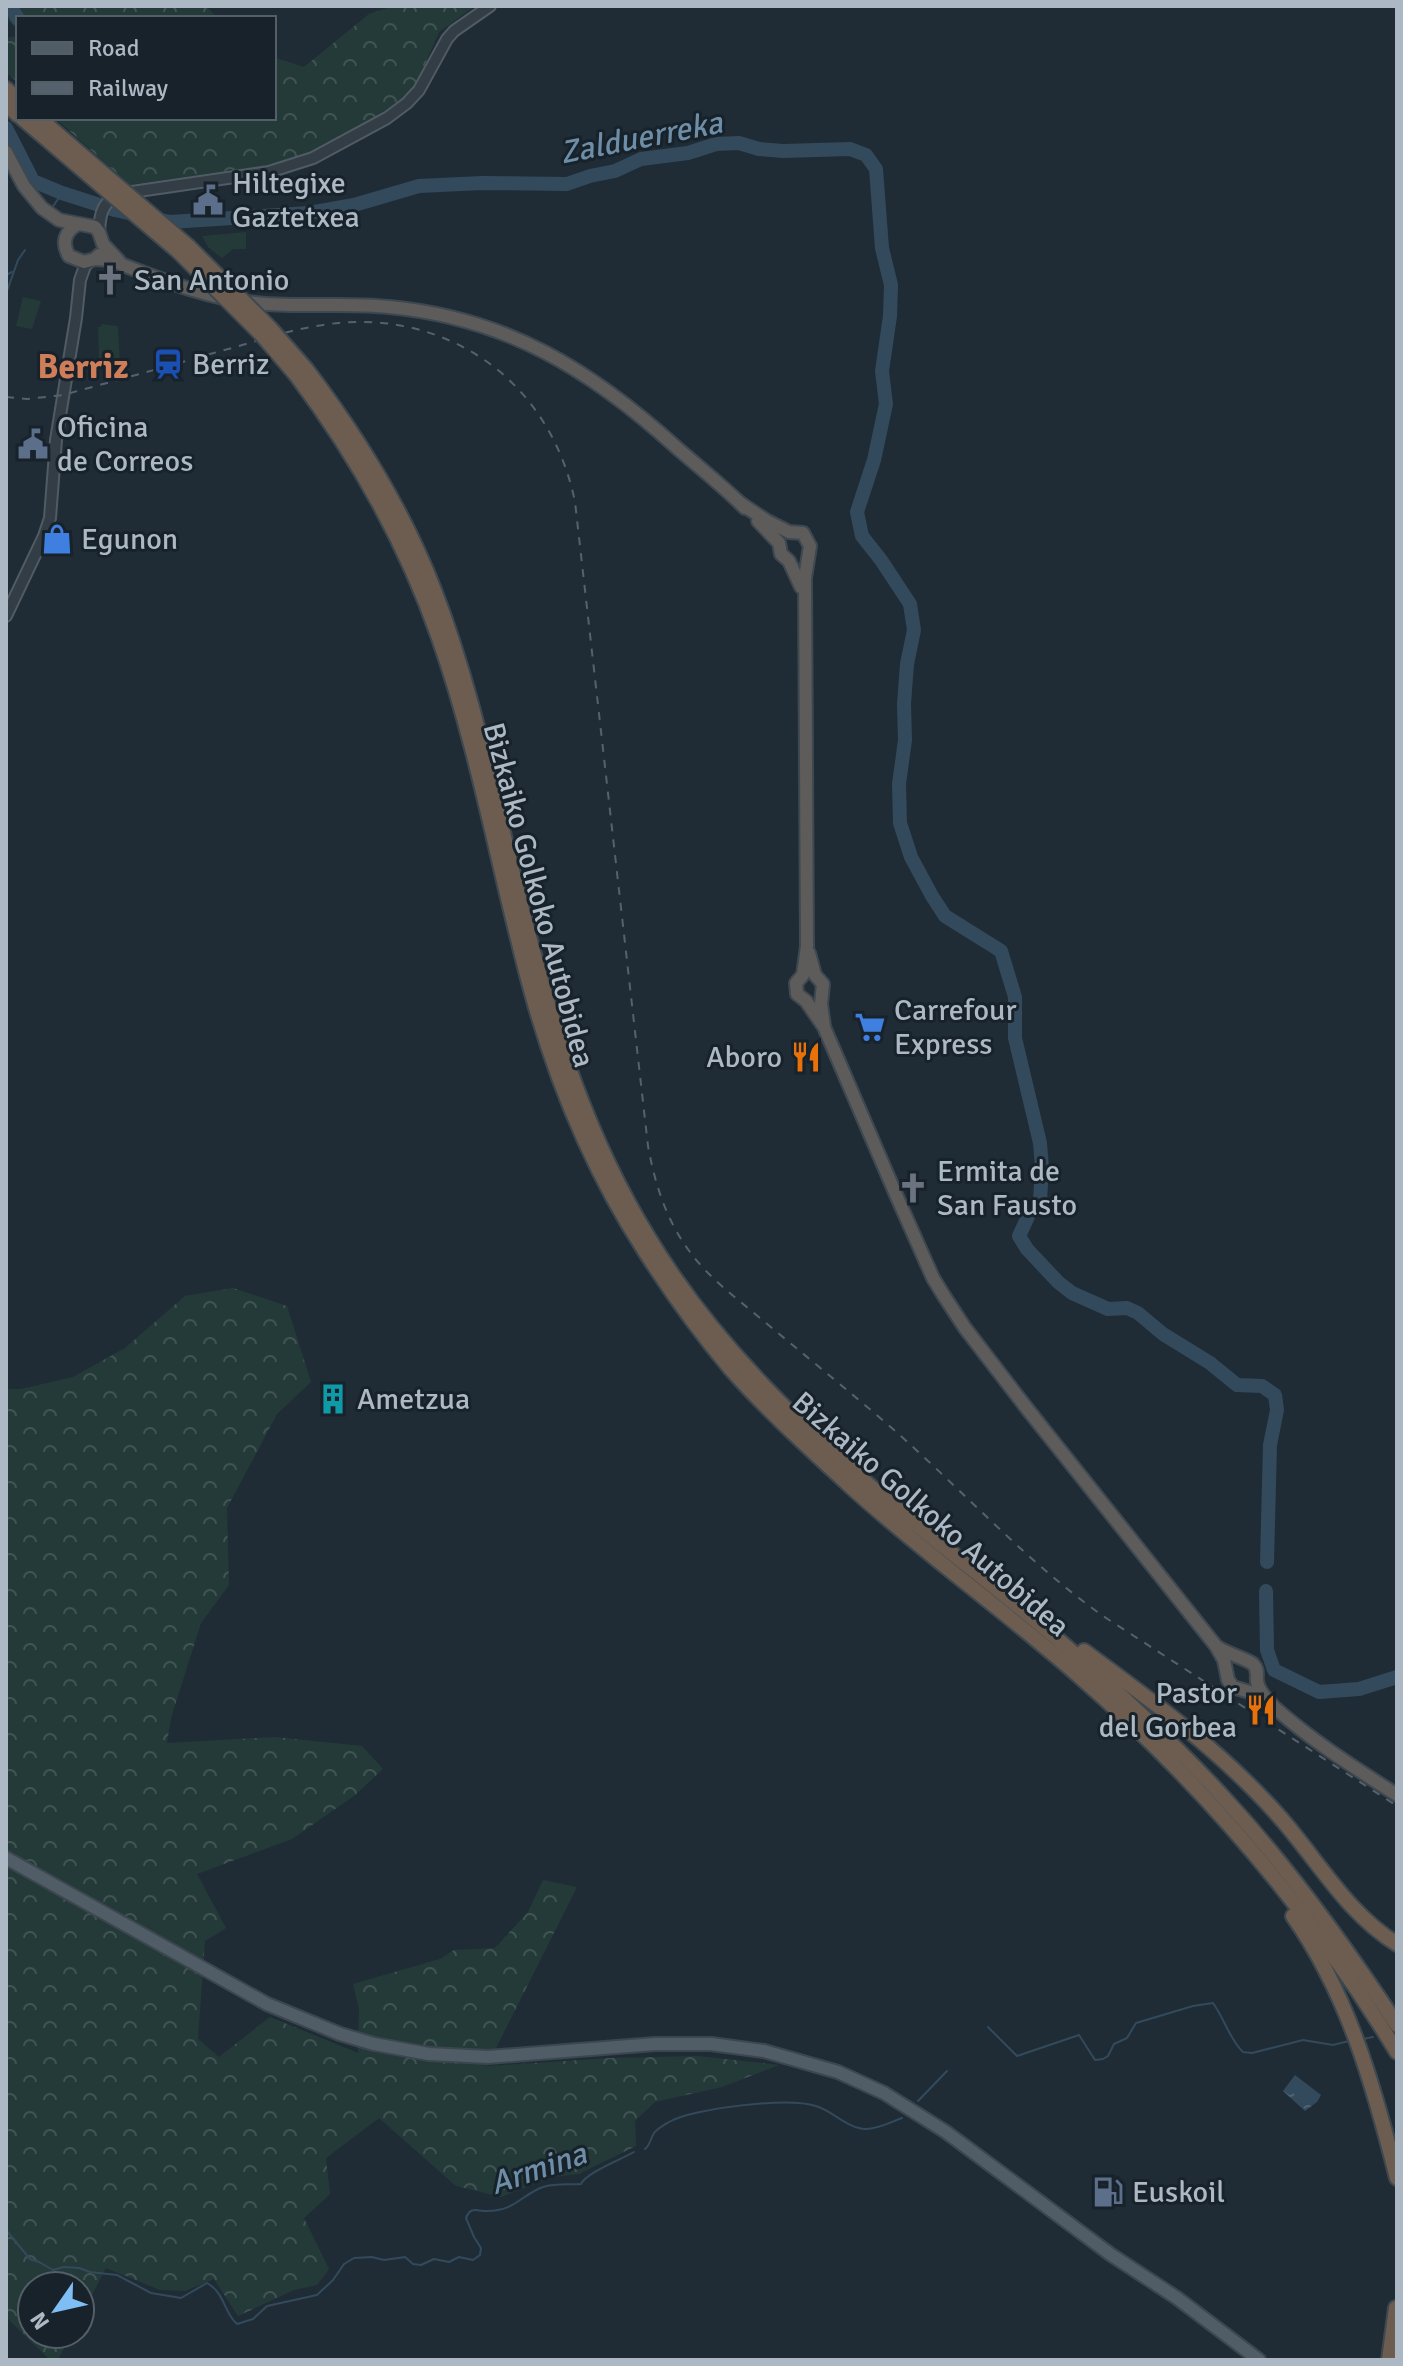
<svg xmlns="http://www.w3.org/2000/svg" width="1403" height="2366" font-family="Signika,sans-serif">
	<defs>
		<pattern id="forest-crowns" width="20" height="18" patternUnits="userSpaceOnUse" patternTransform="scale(2)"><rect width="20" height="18" fill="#243a38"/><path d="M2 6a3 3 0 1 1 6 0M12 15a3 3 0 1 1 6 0" fill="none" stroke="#415453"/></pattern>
		<pattern id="water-ripples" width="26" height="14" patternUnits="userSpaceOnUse" patternTransform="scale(2)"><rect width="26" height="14" fill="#334a5c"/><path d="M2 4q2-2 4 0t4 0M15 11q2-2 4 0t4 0" fill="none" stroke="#4e6272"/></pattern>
	</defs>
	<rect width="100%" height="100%" fill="#1f2c35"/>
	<g fill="url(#forest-crowns)">
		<path d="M6,6H206L217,18H18V30L6,18Z"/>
		<path d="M393,6H475L439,32L413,92L361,127L306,154L270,165L130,185L55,118H274V55L276,58L304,67L369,14Z"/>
		<path d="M18,36V83L6,72V38Z"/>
		<path d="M233,1288L287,1306L311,1382L277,1414L227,1508L229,1585L201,1623L171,1718L167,1743L275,1737L362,1746L383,1769L354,1796L292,1839L197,1874L226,1928L205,1941L198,2039L219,2057L270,2017L358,2053L359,2009L353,1984L440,1959L454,1950L495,1948L528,1912L543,1880L577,1887L487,2066L610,2058L697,2056L779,2065L722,2087L655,2102L635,2121L636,2146L579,2174L552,2177L501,2197L456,2186L379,2118L326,2158L330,2194L304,2218L329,2269L317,2285L294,2290L238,2316L214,2279L185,2291L160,2290L106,2268L80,2318V2286H32V2334H71L58,2360H50L6,2317V1389H21L73,1377L125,1348L185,1296Z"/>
	</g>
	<g fill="#243a38">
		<path d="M246,232V249H233L222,258L208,247L202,236Z"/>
		<path d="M23,297L41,301L32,329L16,326Z"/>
		<path d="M101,324L118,326L120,365H99L98,327H101Z"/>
	</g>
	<path fill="url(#water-ripples)" d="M1295,2075L1321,2095L1317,2102L1305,2111L1283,2091Z"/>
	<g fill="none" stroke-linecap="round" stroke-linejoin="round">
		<g stroke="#334a5c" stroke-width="2">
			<path d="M52,208L62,193"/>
			<path d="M6,275L12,272"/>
			<path d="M6,294L18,260L25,250"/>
			<path d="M988,2027L1017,2056L1079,2035L1095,2060L1103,2059L1108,2056L1114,2044L1127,2038L1136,2023L1193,2006L1213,2003C1224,2018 1230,2040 1243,2052L1252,2053L1303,2040L1333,2045L1349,2041"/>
			<path d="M1363,2039L1373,2037"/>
			<path d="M918,2101L947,2071"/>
			<path d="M645,2149C651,2144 650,2139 654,2133C657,2129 664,2125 669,2122C694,2108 788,2097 816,2106C833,2111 848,2129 866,2129C878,2129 891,2122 902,2118"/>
			<path d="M6,2230L30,2259L39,2262L53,2270L64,2267L79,2268L90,2272L117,2275L151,2293L181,2298L207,2283C225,2293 224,2313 237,2324L253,2319L267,2306L317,2295L333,2280L344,2264L354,2258L372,2257L384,2260L405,2257L413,2264L421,2265L434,2259L449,2262L459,2257L473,2260L480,2255L481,2248L474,2237L466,2218C471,2206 476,2211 487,2211C515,2211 521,2195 543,2187C555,2183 568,2185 581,2184C586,2173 620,2160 634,2152"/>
		</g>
		<g stroke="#334a5c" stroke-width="14">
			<path d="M10,6L18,19"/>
			<path d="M6,128L33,181L62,193L115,210L170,222L309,213L354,205L419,186L482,183L567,184L590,176L615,171L641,159L688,153L716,144L739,143L759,149L783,151L850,149L866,155L876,169L882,248L891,285L890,316L882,371L886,404L874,460L857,512L862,536L881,560L910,604L914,630L907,664L904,704L905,740L899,784L900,823L911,857L932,896L945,916L1001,951L1015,997V1038L1040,1143L1042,1167L1040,1201L1031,1210L1019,1236L1027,1249L1058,1282L1072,1293L1108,1309L1127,1308L1138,1313L1163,1334L1210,1363L1237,1385L1262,1386L1275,1395L1277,1410L1270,1445L1267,1562"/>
			<path d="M1266,1591L1267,1650L1274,1670L1319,1692L1359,1689L1397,1677"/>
		</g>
		<g stroke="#505b64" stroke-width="14">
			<g id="tertiary">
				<path d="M99,232C100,213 102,204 118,194L269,172L313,158L387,118L407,103L419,90L447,39L454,31L490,6"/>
				<path d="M6,616L44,536L50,518L56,440L76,318L80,280L85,266L89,262"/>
			</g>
		</g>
		<g stroke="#3c464f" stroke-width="16">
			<path id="primary" d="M6,1858L267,2004L340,2034L374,2044L429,2054L488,2057L655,2044H711L764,2051L838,2072L884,2093L946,2132L1110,2254L1177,2298L1259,2360"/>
		</g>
		<g stroke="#3d4850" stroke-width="16">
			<g id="trunk">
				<path d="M6,152L24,186L42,208L59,220L95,227L99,232L103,244L119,261"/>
				<path d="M78,224C65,231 61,243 69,256L84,262L95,259L99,255"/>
				<path d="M95,259L110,260C157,278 205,298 255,303C299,308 344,302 389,307C507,318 591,370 677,448C700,468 724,487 745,508"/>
				<path d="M740,503L767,521L789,532L803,533L810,546L805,578L807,946L803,975L796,983L797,994L806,1001L824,1027L897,1197L933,1278L944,1296L965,1328L1025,1406L1216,1646L1224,1660L1228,1680L1233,1687L1256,1694L1267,1700"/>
				<path d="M758,521L779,543L781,554L789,561L801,587"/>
				<path d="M809,953L815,975L823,984L821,1004L824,1026"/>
				<path d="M1219,1648C1228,1654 1247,1659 1253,1664C1259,1670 1256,1675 1257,1681C1258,1690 1268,1701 1274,1707C1312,1741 1355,1768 1397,1795"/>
			</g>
		</g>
		<g stroke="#3d4850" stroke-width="18">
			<g id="motorway">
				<path d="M6,89L18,100"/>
				<path d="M6,104L18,115"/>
				<path d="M22,118L91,177"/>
				<path d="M39,118L98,169"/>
				<path d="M306,369C358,437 403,510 434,590C476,698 496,812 526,925C554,1033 589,1141 648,1237C713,1345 807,1434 903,1514C956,1557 1010,1598 1062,1643C1118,1692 1174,1743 1224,1798C1289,1868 1345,1946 1397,2025"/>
				<path d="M297,376C357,456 406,543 439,638C480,755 500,878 533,997C558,1086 595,1174 645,1251C671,1292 699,1331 730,1368C766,1409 808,1447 848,1484C921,1551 1003,1609 1078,1675C1202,1783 1311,1911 1397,2052"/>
				<path d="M1084,1651C1152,1701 1220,1750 1277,1814C1316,1857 1346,1913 1397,1944"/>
				<path d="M1293,1916C1348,1994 1374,2087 1397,2178"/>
				<path d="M1389,2360L1396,2308"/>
			</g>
		</g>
		<use href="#tertiary" stroke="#333d46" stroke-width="10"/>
		<use href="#primary" stroke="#505c66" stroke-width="12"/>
		<use href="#trunk" stroke="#5e5c5b" stroke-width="12"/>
		<use href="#motorway" stroke="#6c5d50" stroke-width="14"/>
		<path stroke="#55626d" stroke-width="2" stroke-dasharray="8 8" stroke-linecap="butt" d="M6,397L27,399L63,395C114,381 166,367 217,352C252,343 287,330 323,325C388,314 455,332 505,376C542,410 565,453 575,502L648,1146C655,1184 666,1220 690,1252C709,1278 735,1297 760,1318C802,1353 844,1387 886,1423C959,1486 1024,1560 1103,1616L1397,1806"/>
		<g stroke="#3d4850" stroke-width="18" stroke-linecap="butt">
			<g id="motorway-bridge">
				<path d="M98,169L188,246L270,328L306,369"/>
				<path d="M91,177L178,251L261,334L297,376"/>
			</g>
		</g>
		<use href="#motorway-bridge" stroke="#6c5d50" stroke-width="14"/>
	</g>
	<defs>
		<g id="civic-bare" transform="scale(2.4)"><path d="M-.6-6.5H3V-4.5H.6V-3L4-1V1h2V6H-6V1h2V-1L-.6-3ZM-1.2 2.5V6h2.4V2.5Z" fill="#5c6f8a" stroke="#18222a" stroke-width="2.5" paint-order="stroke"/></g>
		<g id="church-bare" transform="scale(2.4)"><path d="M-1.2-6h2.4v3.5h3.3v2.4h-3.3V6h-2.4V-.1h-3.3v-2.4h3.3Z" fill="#6b7280" stroke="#18222a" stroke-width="2.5" paint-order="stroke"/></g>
		<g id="station-bare" transform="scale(2.4)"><path d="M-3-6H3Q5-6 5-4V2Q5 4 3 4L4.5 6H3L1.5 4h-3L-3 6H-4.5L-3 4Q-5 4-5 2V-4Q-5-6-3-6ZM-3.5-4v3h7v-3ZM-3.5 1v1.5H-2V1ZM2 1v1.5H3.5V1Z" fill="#1a4fb4" stroke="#18222a" stroke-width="2.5" paint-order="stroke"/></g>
		<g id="shop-bare" transform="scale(2.4)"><path d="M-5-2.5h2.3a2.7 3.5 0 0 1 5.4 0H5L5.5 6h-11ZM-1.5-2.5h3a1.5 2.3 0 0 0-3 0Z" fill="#3f7fe0" stroke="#18222a" stroke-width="2.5" paint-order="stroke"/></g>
		<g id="supermarket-bare" transform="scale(2.4)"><path d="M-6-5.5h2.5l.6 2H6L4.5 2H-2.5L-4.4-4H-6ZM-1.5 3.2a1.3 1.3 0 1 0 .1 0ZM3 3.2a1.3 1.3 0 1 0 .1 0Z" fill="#3f7fe0" stroke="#18222a" stroke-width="2.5" paint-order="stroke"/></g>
		<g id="restaurant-bare" transform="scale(2.4)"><path d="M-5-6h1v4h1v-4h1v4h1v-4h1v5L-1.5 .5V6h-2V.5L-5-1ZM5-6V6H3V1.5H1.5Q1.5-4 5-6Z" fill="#e8710a" stroke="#18222a" stroke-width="2.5" paint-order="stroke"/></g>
		<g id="building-bare" transform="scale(2.4)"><path d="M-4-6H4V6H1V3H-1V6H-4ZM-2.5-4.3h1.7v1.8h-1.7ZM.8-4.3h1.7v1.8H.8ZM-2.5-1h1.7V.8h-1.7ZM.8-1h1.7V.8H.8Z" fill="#0f9aa8" stroke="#18222a" stroke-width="2.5" paint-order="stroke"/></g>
		<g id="fuel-bare" transform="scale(2.4)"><path d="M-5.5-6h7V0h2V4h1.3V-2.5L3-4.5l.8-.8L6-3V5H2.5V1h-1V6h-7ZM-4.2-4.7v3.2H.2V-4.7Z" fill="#5c6f8a" stroke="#18222a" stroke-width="2.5" paint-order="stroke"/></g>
	</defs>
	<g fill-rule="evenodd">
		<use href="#civic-bare" x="208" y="200"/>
		<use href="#church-bare" x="110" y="280"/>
		<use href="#station-bare" x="168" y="364"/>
		<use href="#civic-bare" x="33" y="444"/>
		<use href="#shop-bare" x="57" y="539"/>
		<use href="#supermarket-bare" x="870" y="1027"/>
		<use href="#restaurant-bare" x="806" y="1057"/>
		<use href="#church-bare" x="913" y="1188"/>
		<use href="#building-bare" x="333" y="1399"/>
		<use href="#restaurant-bare" x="1261" y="1710"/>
		<use href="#fuel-bare" x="1108" y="2192"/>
	</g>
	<g text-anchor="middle" stroke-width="6" stroke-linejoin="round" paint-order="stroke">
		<g font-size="30" fill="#acb8c3" stroke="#18222a" text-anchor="start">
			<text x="232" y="193">Hiltegixe<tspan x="232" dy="34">Gaztetxea</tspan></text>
			<text x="134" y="290">San Antonio</text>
			<text x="192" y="374">Berriz</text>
			<text x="57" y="437">Oficina<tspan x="57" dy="34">de Correos</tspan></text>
			<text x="81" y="549">Egunon</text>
			<text x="894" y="1020">Carrefour<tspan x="894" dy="34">Express</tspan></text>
			<text x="782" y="1067" text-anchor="end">Aboro</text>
			<text x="937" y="1181">Ermita de<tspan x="937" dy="34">San Fausto</tspan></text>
			<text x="357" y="1409">Ametzua</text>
			<text x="1237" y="1703" text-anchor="end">Pastor<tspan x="1237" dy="34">del Gorbea</tspan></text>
			<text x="1132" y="2202">Euskoil</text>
		</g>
		<g font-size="30" fill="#acb8c3" stroke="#18222a">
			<text transform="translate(539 895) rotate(75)" y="10">Bizkaiko Golkoko Autobidea</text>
			<text transform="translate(931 1514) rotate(41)" y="10">Bizkaiko Golkoko Autobidea</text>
		</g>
		<g font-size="32" font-style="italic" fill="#6e8ea7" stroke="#18222a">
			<text transform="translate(641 137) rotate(-11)" y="11">Zalduerreka</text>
			<text transform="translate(538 2168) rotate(-19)" y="11">Armina</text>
		</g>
		<g font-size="34" font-weight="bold" fill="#d07d5a" stroke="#18222a">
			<text x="83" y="378">Berriz</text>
		</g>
	</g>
	<rect width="1403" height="2366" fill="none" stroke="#acb8c3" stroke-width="16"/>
	<rect x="16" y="16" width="260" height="104" fill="#18222a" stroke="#535e67" stroke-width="2"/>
	<rect x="32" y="42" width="40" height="12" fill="#505c66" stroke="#535e67" stroke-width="2"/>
	<text x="88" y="56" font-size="24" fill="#acb8c3">Road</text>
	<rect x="32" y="82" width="40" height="12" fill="#55626d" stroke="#535e67" stroke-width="2"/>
	<text x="88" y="96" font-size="24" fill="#acb8c3">Railway</text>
	<g transform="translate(56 2310) rotate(236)"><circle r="38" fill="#18222a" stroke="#535e67" stroke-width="2"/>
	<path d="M0-6L14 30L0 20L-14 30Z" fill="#7fbdf5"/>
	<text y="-12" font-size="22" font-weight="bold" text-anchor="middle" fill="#acb8c3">N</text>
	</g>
</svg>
